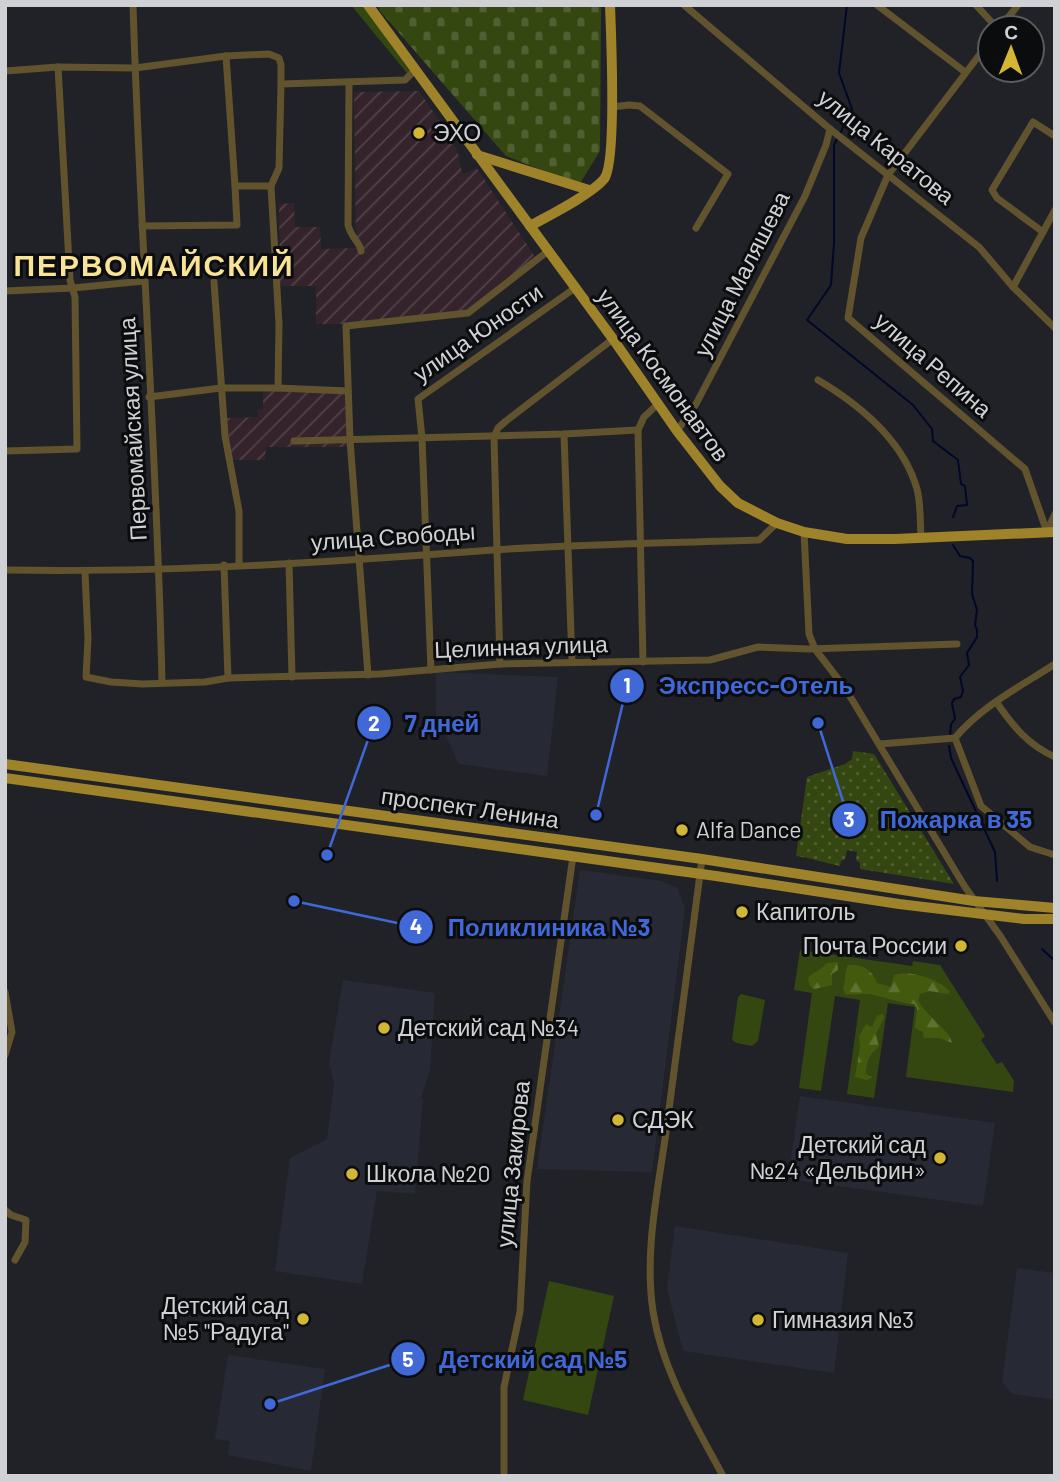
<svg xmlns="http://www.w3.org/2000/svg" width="1060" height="1481" font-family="Barlow,sans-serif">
	<defs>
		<pattern id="industrial-furrows" width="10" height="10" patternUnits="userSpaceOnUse" patternTransform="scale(1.75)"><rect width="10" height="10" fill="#35232c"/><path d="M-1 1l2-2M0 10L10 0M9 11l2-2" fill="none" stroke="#51424a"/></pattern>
		<pattern id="forest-firs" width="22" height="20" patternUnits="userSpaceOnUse" patternTransform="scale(1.75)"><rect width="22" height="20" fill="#435a0e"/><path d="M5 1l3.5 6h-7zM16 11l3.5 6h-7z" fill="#5d7130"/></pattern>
		<pattern id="cemetery-stones" width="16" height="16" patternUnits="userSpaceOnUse" patternTransform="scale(1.75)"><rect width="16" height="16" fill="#354711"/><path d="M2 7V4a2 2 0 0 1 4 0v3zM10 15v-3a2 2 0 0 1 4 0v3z" fill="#516033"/></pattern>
		<pattern id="park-dots" width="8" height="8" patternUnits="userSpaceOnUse" patternTransform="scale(1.75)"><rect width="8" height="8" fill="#354711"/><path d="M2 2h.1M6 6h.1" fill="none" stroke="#516033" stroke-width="1.8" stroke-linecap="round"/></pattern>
	</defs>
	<rect width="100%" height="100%" fill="#202227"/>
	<g fill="#272a34">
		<path d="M436,672L558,677L547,776L459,764L436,716Z"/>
		<path d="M580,870L661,881L677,888L685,908L652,1172L537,1169Z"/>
		<path d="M343,980L435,993L430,1070L421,1097L423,1099L415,1194L377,1191L362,1284L275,1271L290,1158L327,1139L334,1083L329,1063Z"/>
		<path d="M800,1096L995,1123L983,1206L788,1179Z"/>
		<path d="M675,1226L848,1253L834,1373L683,1351L667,1289Z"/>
		<path d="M1017,1268L1055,1273V1400L1012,1394L1002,1382Z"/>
		<path d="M228,1355L325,1369L311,1471L228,1455L230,1441L215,1439Z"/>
	</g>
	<g fill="url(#industrial-furrows)">
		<path d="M419,91L451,138L458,153L462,173H468L476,167L537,260L467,311L344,324H316V286H280L279,204L294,203L295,227H320L321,249L356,248L354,92Z"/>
		<path d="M278,390L345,394L348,447H266L265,460H232L225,418L258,417V409H263V392Z"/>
	</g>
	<g fill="#354711">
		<path d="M351,5H363L411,73H407Z"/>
		<path d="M800,950L912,966L913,961L940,965L985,1036L981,1040L997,1064L1002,1062L1014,1081L1013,1092L906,1077L915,1007L888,1003L874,1098L847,1094L860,1000L835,996L821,1091L799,1088L812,993L794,990Z"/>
		<path d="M741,994L765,1000L758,1041L752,1046L737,1043L732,1040L738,997Z"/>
		<path d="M549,1281L614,1296L588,1415L523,1400Z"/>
	</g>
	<g fill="url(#forest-firs)">
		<path d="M838,962V970L832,974V985L814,989L810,986L808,978C813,972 821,970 827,963Z"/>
		<path d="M848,965C862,964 872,969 877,983L891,987L894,975C911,970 939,979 950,992L948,994L929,991L920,994L918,1000C925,1015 950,1031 952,1043L939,1038H924L923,1032L915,1028L917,1008L914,1004C900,1003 888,998 874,995C865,992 855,996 845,994L843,989C846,981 844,973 848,965Z"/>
		<path d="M883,1014L884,1018L876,1034L879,1047C869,1054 866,1062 866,1074L872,1077L867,1080L855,1077L860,1048L859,1036L866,1024L872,1027L877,1016Z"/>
	</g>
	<path fill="url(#cemetery-stones)" d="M378,5H601L600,151L579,185L506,156L380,11Z"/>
	<path fill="url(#park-dots)" d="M853,751L874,754L954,884L860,869V863L856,860L857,852L847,850L845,859L841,861L840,866C825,863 812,858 796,856L807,777L845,764L852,759Z"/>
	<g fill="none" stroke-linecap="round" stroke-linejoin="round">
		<g stroke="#000729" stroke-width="2">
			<path d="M841,132L852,109L839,73L847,5"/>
			<path d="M837,139L834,145V243L831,285L807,320L913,405L932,429L933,441L958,460L961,484L965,486L967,505L957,506L953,517"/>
			<path d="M950,735L951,724L955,719L952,703L954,699L961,697L963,691L960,677L969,665L967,653L977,637V630L975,625L977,610L972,594L973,561L970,558L960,556L953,545"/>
			<path d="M949,746L951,758L995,852L997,881"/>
			<path d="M1042,949L1055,961"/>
		</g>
		<g stroke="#60532d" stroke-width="7">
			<path d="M133,5C140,231 157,456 162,682"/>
			<path d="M684,5L830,129L979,247L1013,287L1055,328"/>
			<path d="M877,5L965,72"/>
			<path d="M976,5L997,28"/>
			<path d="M1000,28L1018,5"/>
			<path d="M990,41L888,175L861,238L848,318L1025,469L1047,532"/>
			<path d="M226,56L235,186"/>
			<path d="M5,71L58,67L135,68L226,56L269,54L279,58L281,65V84"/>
			<path d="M349,82L348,225C351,238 360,242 361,251"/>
			<path d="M612,107L629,105L640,106L728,174L696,228"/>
			<path d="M271,186L279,168L281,84L405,80L416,69"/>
			<path d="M142,226L237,225L235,186H271L279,324L278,388"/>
			<path d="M1043,232L997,198L992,190L1033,122L1055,136"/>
			<path d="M214,282L225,436L239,511V565"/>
			<path d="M1013,287L1055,210"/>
			<path d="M5,291L73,288L144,281"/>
			<path d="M818,380C860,405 903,440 917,489C921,504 920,522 921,538"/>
			<path d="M149,397L221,388H278L348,391"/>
			<path d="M677,431L696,404L805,196L826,145L830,129"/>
			<path d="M564,434L572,662"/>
			<path d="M294,441L564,434L638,430"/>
			<path d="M5,451L77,449L75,297L70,280L58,67"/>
			<path d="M1047,531L1055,514"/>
			<path d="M804,532L809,634L815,649L845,688L965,887L1001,937L1055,1023"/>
			<path d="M289,563L292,677"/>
			<path d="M224,565L228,678"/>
			<path d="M5,570C168,573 331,562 493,550C582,544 671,543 759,540L777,523"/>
			<path d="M85,572L88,639L86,677L111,682L143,684L205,682L228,678L380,674L500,664L710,660L758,647L809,649L957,644"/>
			<path d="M643,662L638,430L644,417L658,404"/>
			<path d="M500,664L494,437L498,428L506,421L613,339"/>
			<path d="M431,670L422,438L418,399L575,288"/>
			<path d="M368,675L350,440L346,326L468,313L548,251"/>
			<path d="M997,703C1013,726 1028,745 1055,757"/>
			<path d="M955,738L981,806L1030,847L1055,855"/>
			<path d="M880,744L955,738C980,707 1021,686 1055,664"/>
			<path d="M702,859C690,950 678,1041 666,1132C658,1190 644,1252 653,1311C662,1370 695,1424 723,1476"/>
			<path d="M5,992L12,1032L5,1055"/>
			<path d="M5,1210L11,1215L26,1220L25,1242L15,1260"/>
			<path d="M504,1476V1387L520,1312L527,1181L573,856"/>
		</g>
		<g stroke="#9e832b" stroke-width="10">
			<path d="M368,5L613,339L677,431L720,486L738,503L777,523L804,532L847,539H895L1055,532"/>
			<path d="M477,155L589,190"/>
			<path d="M530,226C548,216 592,194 604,179C617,164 611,32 610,5"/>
			<path d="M5,764L702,859L974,901L1055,908"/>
			<path d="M5,778L716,876L899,904L1024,919H1055"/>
		</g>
	</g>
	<g fill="#d4b635" stroke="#0b0c0e" stroke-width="2.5">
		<circle cx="419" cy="133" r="7"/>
		<circle cx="682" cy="830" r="7"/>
		<circle cx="742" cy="912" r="7"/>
		<circle cx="961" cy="946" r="7"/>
		<circle cx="384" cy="1028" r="7"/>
		<circle cx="618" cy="1120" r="7"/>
		<circle cx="940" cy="1158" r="7"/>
		<circle cx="352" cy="1174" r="7"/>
		<circle cx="303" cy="1319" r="7"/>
		<circle cx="758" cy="1320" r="7"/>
	</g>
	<g text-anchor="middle" stroke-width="6" stroke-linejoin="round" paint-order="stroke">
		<g font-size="23" fill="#d0d1d4" stroke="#0b0c0e" text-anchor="start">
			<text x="433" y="141">ЭХО</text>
			<text x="696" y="838">Alfa Dance</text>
			<text x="756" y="920">Капитоль</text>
			<text x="947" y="954" text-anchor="end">Почта России</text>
			<text x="398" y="1036">Детский сад №34</text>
			<text x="632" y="1128">СДЭК</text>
			<text x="926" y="1153" text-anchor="end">Детский сад<tspan x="926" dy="26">№24 «Дельфин»</tspan></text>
			<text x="366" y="1182">Школа №20</text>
			<text x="289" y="1314" text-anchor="end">Детский сад<tspan x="289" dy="26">№5 "Радуга"</tspan></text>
			<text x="772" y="1328">Гимназия №3</text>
		</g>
		<g font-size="23" fill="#d0d1d4" stroke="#0b0c0e">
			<text transform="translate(886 147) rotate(39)" y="8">улица Каратова</text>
			<text transform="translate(742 274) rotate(-63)" y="8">улица Маляшева</text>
			<text transform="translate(478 333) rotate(-35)" y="8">улица Юности</text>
			<text transform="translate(933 365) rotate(41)" y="8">улица Репина</text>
			<text transform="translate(663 375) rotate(54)" y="8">улица Космонавтов</text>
			<text transform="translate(133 429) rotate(-93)" y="8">Первомайская улица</text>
			<text transform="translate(393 537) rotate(-4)" y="8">улица Свободы</text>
			<text transform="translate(521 647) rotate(-2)" y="8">Целинная улица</text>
			<text transform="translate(470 808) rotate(8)" y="8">проспект Ленина</text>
			<text transform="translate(513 1164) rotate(-84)" y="8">улица Закирова</text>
		</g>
		<g font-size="30" font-weight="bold" letter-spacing="2" fill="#f9e496" stroke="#0b0c0e">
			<text x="154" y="276">ПЕРВОМАЙСКИЙ</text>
		</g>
	</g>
	<path fill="none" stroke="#4168d7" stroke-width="2.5" d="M596 815L627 686M327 855L374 723M818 723L849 820M294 901L416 927M270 1404L408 1359"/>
	<g fill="#4168d7" stroke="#0b0c0e" stroke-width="2.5">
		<circle cx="596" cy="815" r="7"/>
		<circle cx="327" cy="855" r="7"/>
		<circle cx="818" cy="723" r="7"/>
		<circle cx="294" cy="901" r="7"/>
		<circle cx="270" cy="1404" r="7"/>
		<circle cx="627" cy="686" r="18"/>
		<circle cx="374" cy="723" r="18"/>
		<circle cx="849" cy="820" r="18"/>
		<circle cx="416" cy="927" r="18"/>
		<circle cx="408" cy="1359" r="18"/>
	</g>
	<g font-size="21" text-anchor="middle" font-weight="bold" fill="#fff">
		<text x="627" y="693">1</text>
		<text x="374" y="731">2</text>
		<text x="849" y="827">3</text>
		<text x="416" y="934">4</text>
		<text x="408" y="1367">5</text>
	</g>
	<g font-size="24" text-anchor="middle" font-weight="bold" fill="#4168d7" stroke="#0b0c0e" stroke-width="6" stroke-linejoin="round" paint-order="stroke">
		<text x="756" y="694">Экспресс-Отель</text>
		<text x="442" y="732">7 дней</text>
		<text x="956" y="828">Пожарка в 35</text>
		<text x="549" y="936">Поликлиника №3</text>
		<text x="533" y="1368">Детский сад №5</text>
	</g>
	<rect width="1060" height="1481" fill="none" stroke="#d0d1d4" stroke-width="14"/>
	<g transform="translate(1011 49) rotate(1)"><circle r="33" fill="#0b0c0e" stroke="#5a5b5d" stroke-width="2"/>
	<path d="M0-5L12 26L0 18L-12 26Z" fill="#d4b635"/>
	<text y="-10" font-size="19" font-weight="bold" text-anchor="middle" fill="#d0d1d4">С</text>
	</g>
</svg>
